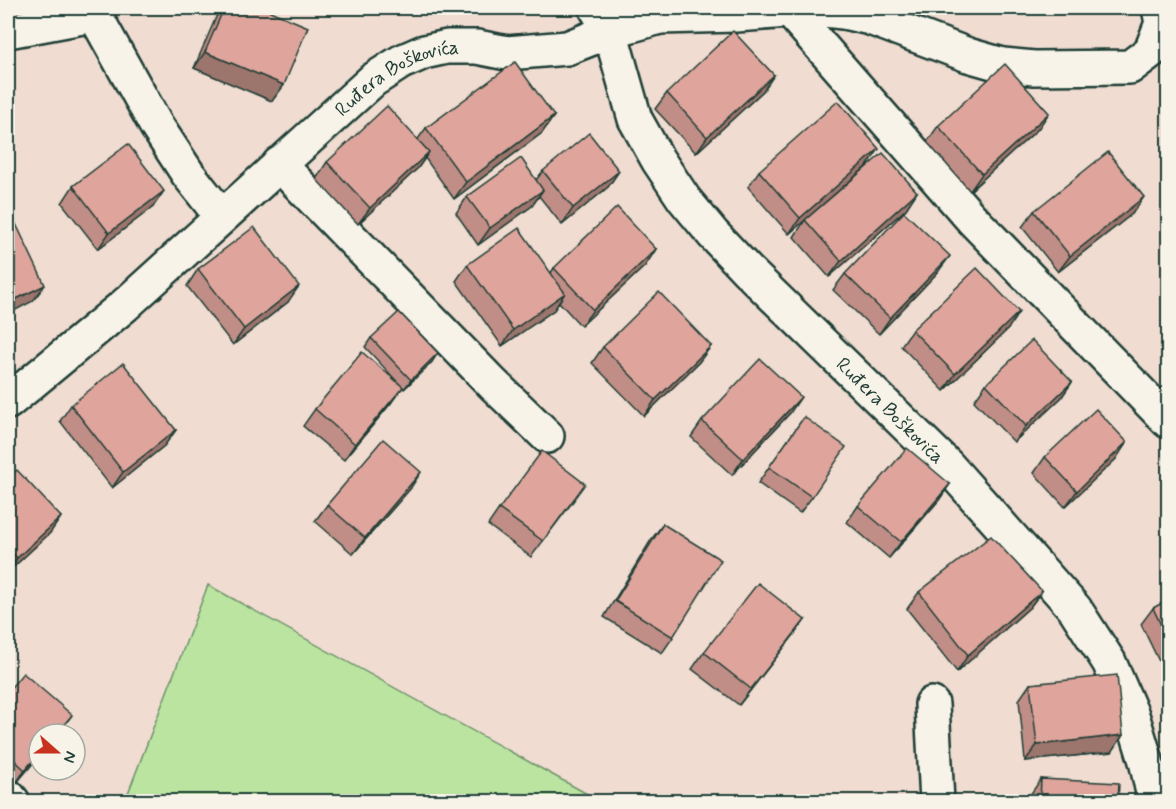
<svg xmlns="http://www.w3.org/2000/svg" width="1176" height="809" font-family="Mynerve,sans-serif">
	<rect width="100%" height="100%" fill="#f0dcd1"/>
	<filter id="ink" filterUnits="userSpaceOnUse"><feTurbulence type="fractalNoise" baseFrequency=".0167" numOctaves="2"/><feDisplacementMap in="SourceGraphic" scale="12" xChannelSelector="R" yChannelSelector="G"/><feConvolveMatrix kernelMatrix="1 2 1 2 8 2 1 2 1" color-interpolation-filters="sRGB"/></filter>
	<g filter="url(#ink)">
		<path fill="#bae4a0" stroke="#6c906a" stroke-width="1.5" d="M208,585L600,801H125Z"/>
		<g fill="none" stroke-linecap="round" stroke-linejoin="round">
			<g stroke="#1f3d34" stroke-width="38">
				<g id="minor">
					<path d="M91,8L156,125L188,174L221,216"/>
					<path id="s1" d="M596,8L610,31L635,119L658,160L684,199L713,234L747,270L947,465L1075,609L1109,662L1132,715L1146,761L1155,802"/>
					<path d="M790,11L972,219L1168,421"/>
					<path d="M8,31L93,15"/>
					<path d="M279,164L493,384L547,436"/>
					<path id="s2" d="M8,402L125,305L373,80L401,62L424,52L447,47H477L507,53L567,48L610,31L660,17L736,15L816,9L843,12L870,18L968,55L1003,65L1034,68L1130,67L1151,51L1162,23L1159,8"/>
					<path d="M932,704L937,802"/>
					<path d="M8,796L13,802"/>
				</g>
			</g>
			<use href="#minor" stroke="#f7f3e8" stroke-width="33"/>
		</g>
		<g fill="#c08e86" stroke="#1f3d34" stroke-width="1.5">
			<path d="M220,8H263L284,85L272,101L194,68Z"/>
			<path d="M774,75L763,91L696,153L655,109L667,93Z"/>
			<path d="M554,116L542,133L454,199L425,158L418,168L358,224L316,179L327,162L418,139L426,128Z"/>
			<path d="M938,126L1038,129L970,191L927,142Z"/>
			<path d="M868,165L789,234L748,187L759,171Z"/>
			<path d="M543,171H619L608,187L562,225L539,196L532,206L478,245L456,213L467,197L536,180Z"/>
			<path d="M73,186L153,207L98,249L62,203Z"/>
			<path d="M917,192L906,209L829,277L794,237L805,220Z"/>
			<path d="M1034,211L1132,214L1058,272L1022,227Z"/>
			<path d="M656,249L645,266L581,326L559,302L554,310L502,346L456,281L467,265L551,273L554,268Z"/>
			<path d="M198,269L288,302L233,345L187,286Z"/>
			<path d="M938,272L879,334L833,290L845,274Z"/>
			<path d="M1008,329L944,391L901,346L912,330Z"/>
			<path d="M371,338L432,362L404,389L365,347Z"/>
			<path d="M711,346L699,362L644,416L592,363L603,347Z"/>
			<path d="M1072,382L1061,398L1014,442L974,401L986,384Z"/>
			<path d="M391,403L344,460L303,426L315,409Z"/>
			<path d="M71,405L176,430L164,446L112,488L60,421Z"/>
			<path d="M790,413L732,475L691,437L702,421Z"/>
			<path d="M804,417L812,497L800,513L758,483Z"/>
			<path d="M1045,457L1116,459L1065,507L1034,473Z"/>
			<path d="M8,479L61,517L50,533L8,572Z"/>
			<path d="M950,484L939,500L889,558L847,522L858,506Z"/>
			<path d="M410,489L353,554L315,521L327,505Z"/>
			<path d="M574,500L531,557L488,525L499,509Z"/>
			<path d="M663,524L673,637L662,653L604,617L651,540Z"/>
			<path d="M1042,591L1030,607L957,672L907,609L919,592Z"/>
			<path d="M1168,600V680L1141,624L1153,608Z"/>
			<path d="M805,620L793,636L739,705L692,669L704,652Z"/>
			<path d="M1030,684L1123,735L1112,752L1025,761L1019,700Z"/>
			<path d="M8,691L61,731L58,734H39V756L14,786L8,781Z"/>
			<path d="M1041,779L1118,801H1030V795Z"/>
		</g>
		<g fill="#9c746d" stroke="#1f3d34" stroke-width="1.5">
			<path d="M205,52L284,85L272,101L194,68Z"/>
			<path d="M774,75L763,91L696,153L707,137Z"/>
			<path d="M1049,113L1038,129L970,191L982,174Z"/>
			<path d="M554,116L542,133L454,199L466,182Z"/>
			<path d="M879,149L868,165L789,234L800,218Z"/>
			<path d="M429,152L418,168L358,224L370,208Z"/>
			<path d="M619,171L608,187L562,225L573,208Z"/>
			<path d="M543,190L532,206L478,245L490,228Z"/>
			<path d="M164,191L153,207L98,249L109,233Z"/>
			<path d="M917,192L906,209L829,277L841,261Z"/>
			<path d="M1144,197L1132,214L1058,272L1070,256Z"/>
			<path d="M656,249L645,266L581,326L593,310Z"/>
			<path d="M950,256L938,272L879,334L890,318Z"/>
			<path d="M45,285L33,301L8,314V303Z"/>
			<path d="M299,286L288,302L233,345L244,329Z"/>
			<path d="M565,293L554,310L502,346L513,330Z"/>
			<path d="M1019,312L1008,329L944,391L955,374Z"/>
			<path d="M711,346L699,362L644,416L655,400Z"/>
			<path d="M438,353L432,362L404,389L411,380Z"/>
			<path d="M1072,382L1061,398L1014,442L1026,426Z"/>
			<path d="M403,387L391,403L344,460L355,444Z"/>
			<path d="M801,397L790,413L732,475L743,459Z"/>
			<path d="M176,430L164,446L112,488L123,472Z"/>
			<path d="M1127,442L1116,459L1065,507L1077,491Z"/>
			<path d="M421,472L410,489L353,554L365,538Z"/>
			<path d="M950,484L939,500L889,558L901,542Z"/>
			<path d="M61,517L50,533L8,572L17,558Z"/>
			<path d="M1042,591L1030,607L957,672L968,655Z"/>
			<path d="M805,620L793,636L739,705L751,689Z"/>
			<path d="M72,715L58,734H56Z"/>
			<path d="M1123,735L1112,752L1025,761L1037,745Z"/>
			<path d="M39,753V756L14,786L25,770Z"/>
		</g>
		<g fill="#dfa59c" stroke="#1f3d34" stroke-width="1.5">
			<path d="M224,8H263L308,27L284,85L205,52Z"/>
			<path d="M733,31L774,75L707,137L667,93Z"/>
			<path d="M515,62L554,116L466,182L426,128Z"/>
			<path d="M1005,64L1049,113L982,174L938,126Z"/>
			<path d="M838,101L879,149L800,218L759,171Z"/>
			<path d="M387,106L429,152L370,208L327,162Z"/>
			<path d="M589,133L619,171L573,208L543,171Z"/>
			<path d="M128,144L164,191L109,233L73,186Z"/>
			<path d="M1108,152L1144,197L1070,256L1034,211Z"/>
			<path d="M883,153L917,192L841,261L805,220Z"/>
			<path d="M521,158L543,190L490,228L467,197Z"/>
			<path d="M8,207L45,285L8,303Z"/>
			<path d="M617,207L656,249L593,310L554,268Z"/>
			<path d="M904,212L950,256L890,318L845,274Z"/>
			<path d="M254,227L299,286L244,329L198,269Z"/>
			<path d="M519,228L565,293L513,330L467,265Z"/>
			<path d="M977,268L1019,312L955,374L912,330Z"/>
			<path d="M659,292L711,346L655,400L603,347Z"/>
			<path d="M399,312L438,353L411,380L371,338Z"/>
			<path d="M1032,340L1072,382L1026,426L986,384Z"/>
			<path d="M362,352L403,387L355,444L315,409Z"/>
			<path d="M760,359L801,397L743,459L702,421Z"/>
			<path d="M123,363L176,430L123,472L71,405Z"/>
			<path d="M1096,409L1127,442L1077,491L1045,457Z"/>
			<path d="M804,417L846,447L812,497L769,467Z"/>
			<path d="M383,439L421,472L365,538L327,505Z"/>
			<path d="M907,448L950,484L901,542L858,506Z"/>
			<path d="M542,451L585,484L543,541L499,509Z"/>
			<path d="M17,470L61,517L17,558L8,548V479Z"/>
			<path d="M663,524L721,560L673,637L615,601Z"/>
			<path d="M991,536L1042,591L968,655L919,592Z"/>
			<path d="M758,583L805,620L751,689L704,652Z"/>
			<path d="M1168,600V640L1153,608Z"/>
			<path d="M23,673L72,715L56,734H39V753L25,770L8,754V691Z"/>
			<path d="M1117,675L1123,735L1037,745L1030,684Z"/>
			<path d="M1041,779L1119,783L1118,801H1040Z"/>
		</g>
	</g>
	<g text-anchor="middle" stroke-width="5" stroke-linejoin="round" paint-order="stroke">
		<g font-size="20" fill="#1f3d34" stroke="#f7f3e8">
			<text dy="7" stroke="none"><textPath href="#s2" startOffset="510">Ruđera Boškovića</textPath></text>
			<text dy="7" stroke="none"><textPath href="#s1" startOffset="508">Ruđera Boškovića</textPath></text>
		</g>
	</g>
	<rect width="1176" height="809" fill="none" stroke="#f7f3e8" stroke-width="30"/>
	<rect x="15" y="15" width="1146" height="779" fill="none" stroke="#1f3d34" stroke-width="2" filter="url(#ink)"/>
	<g transform="translate(57 752) rotate(111)"><circle r="28" fill="#f7f3e8" stroke="#a1aaa0" stroke-width="1.5"/>
	<path d="M0-4.5L10 22L0 15L-10 22Z" fill="#c8321e"/>
	<text y="-9" font-size="16" font-weight="bold" text-anchor="middle" fill="#1f3d34">N</text>
	</g>
</svg>
